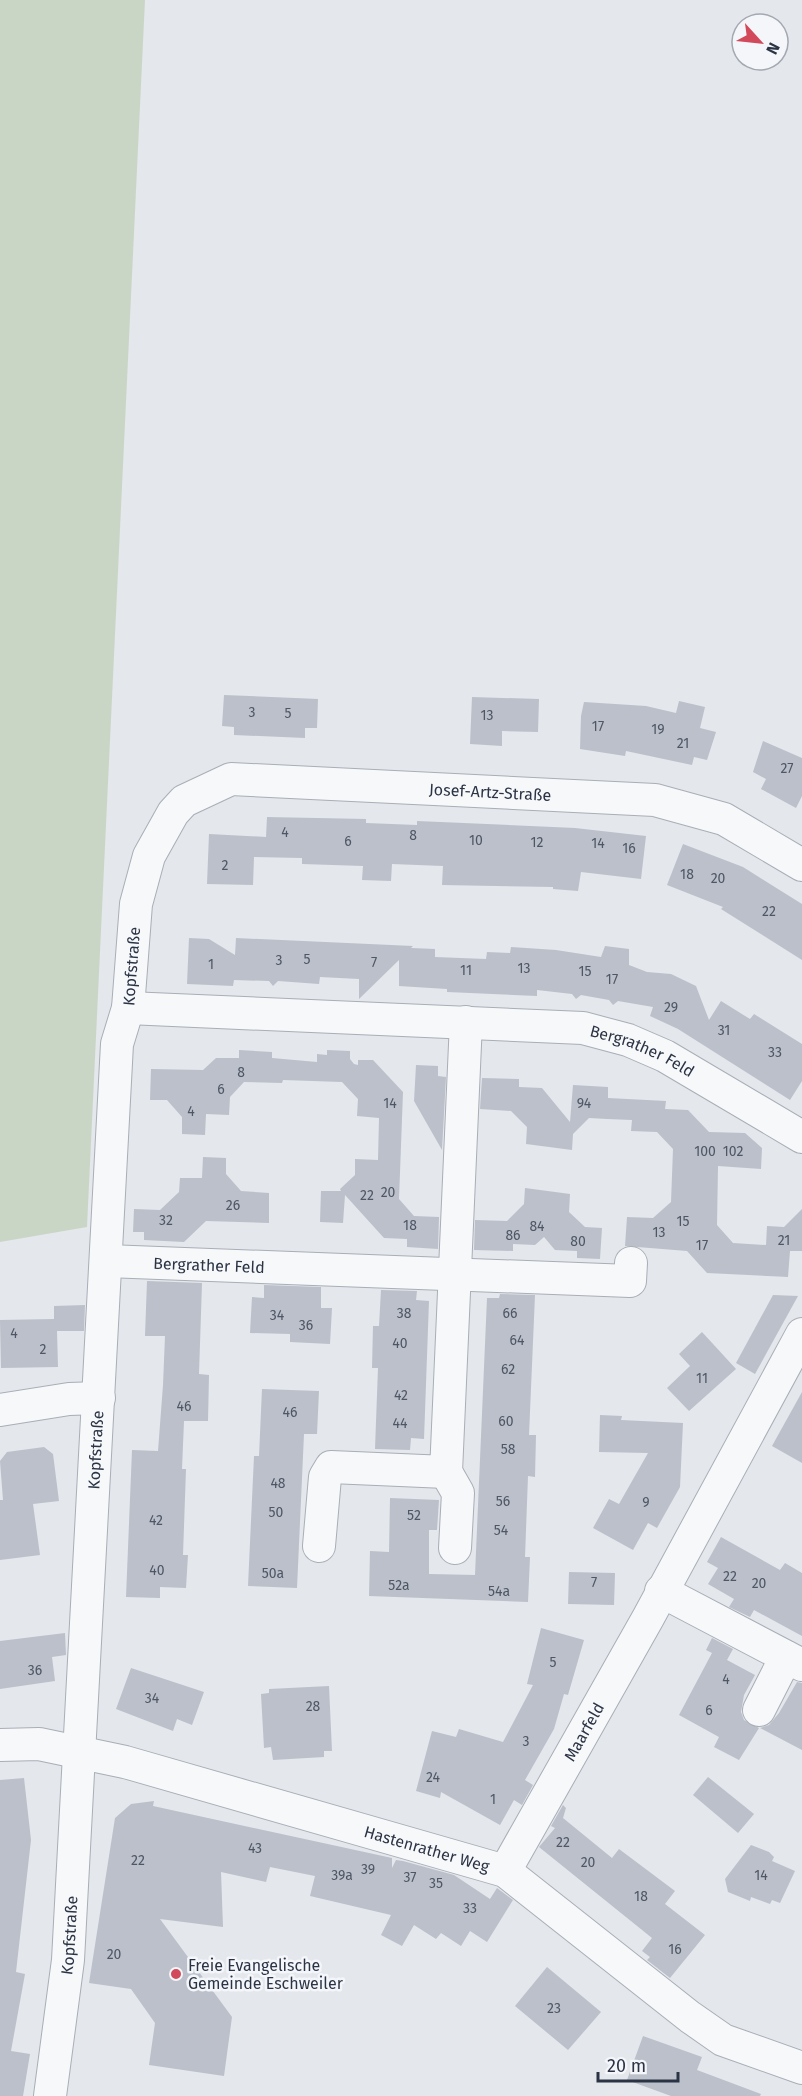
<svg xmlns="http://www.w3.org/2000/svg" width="802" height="2096" font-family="'Fira Sans',sans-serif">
	<rect width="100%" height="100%" fill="#e4e7ec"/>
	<path fill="#c9d6c5" d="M0,0H145L87,1227L0,1242Z"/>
	<g fill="#bbc0ca">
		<path d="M224,695L318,699L317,728H305V738L234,735V727L222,726Z"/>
		<path d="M472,697L539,699L538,732L502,731V746L470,744Z"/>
		<path d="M679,701L705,707L700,728L716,732L707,760L694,757L692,765L626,751L625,756L580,749L581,716L584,702L646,706L676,713Z"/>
		<path d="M763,741L802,758V796L796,808L761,789L766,779L753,772Z"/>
		<path d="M267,817L366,819V823L417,825V821L575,828L646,836L641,879L581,872L578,891L553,889V887L442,885L443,866L392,864L391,881L362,880L363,866L302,864V858L254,857L253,885L207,884L209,834L266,837Z"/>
		<path d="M683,844L743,867L802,904V960L721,909L723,907L667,885Z"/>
		<path d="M189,938L209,939L235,955L236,938L413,946L411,948L435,949V957L486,959L487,952L510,953L511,947L556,950L601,957L605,946L629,949V965L647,972L671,974L696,986L709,1020L721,1001L750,1019L754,1014L802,1044V1081L790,1100L678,1029L650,1016L653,1007L618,1001L613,1005L609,1000L581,995L576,999L572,994L537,990V996L447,992V989L399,986V960L359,999V979L320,977L319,984L278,981L273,986L269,981L234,980L233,986L187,984Z"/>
		<path d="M239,1050L272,1052V1058L317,1062V1054L327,1055V1050L350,1051V1059L354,1064L358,1065V1060H373L403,1092L399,1199L414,1216L439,1217L438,1249L407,1247V1239L384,1238L345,1195L343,1223L320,1222L321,1191H341L340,1189L355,1175V1159L378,1160L379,1118L357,1116L358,1099L342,1082L283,1080L282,1083L244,1082L230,1097L229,1115L206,1114L205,1135L182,1134V1117L167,1100H150L151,1069L203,1070L216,1058H239Z"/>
		<path d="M416,1065L438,1066V1076L446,1077L442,1150L414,1101Z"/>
		<path d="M482,1078L519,1079V1087L542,1088L570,1122L573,1085L608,1087V1098L666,1101L665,1109L688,1110L709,1132L745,1133L762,1148L761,1169L718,1166L717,1225L733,1243L766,1245L767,1226L784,1227L802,1209V1251H790L788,1277L707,1273L687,1251L625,1246L627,1217L653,1218L671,1202L673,1149L657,1132L631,1131L632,1120L607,1119L589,1118L573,1134L572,1150L526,1144L527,1127L511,1111L480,1109Z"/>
		<path d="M203,1157L226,1158V1174L241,1191L269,1193V1223L206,1221L184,1242L144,1240V1232H133L134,1209L160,1210L179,1192L180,1178H202Z"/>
		<path d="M525,1188L570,1194L569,1212L585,1227L602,1228L600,1259L577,1258V1251L555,1250L544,1237L535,1245L513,1244V1251L474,1250L475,1220L507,1221L524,1204Z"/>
		<path d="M147,1281L202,1283L199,1374L209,1375L208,1421H184L182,1469H186L183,1555H188L186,1588L160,1587V1598L126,1597L132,1450L158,1451L163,1385L165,1336H145Z"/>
		<path d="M264,1285L321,1287V1308H332L330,1344L290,1342V1334L250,1333L252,1297L264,1298Z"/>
		<path d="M381,1290L417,1291L416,1300L429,1301L424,1439L411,1438L410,1450L375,1449L378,1368H372L373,1326H379Z"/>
		<path d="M500,1294L535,1295L529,1435H536L535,1477L528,1476L525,1557H530L528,1602L369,1596L370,1551L389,1552L390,1498L439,1500L437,1530H429V1574L475,1575L487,1298H499Z"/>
		<path d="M773,1295L798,1296L755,1374L736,1363Z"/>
		<path d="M85,1305L84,1331H57L58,1367L1,1368L0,1320L54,1319V1306Z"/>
		<path d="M702,1332L736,1369L689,1411L667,1388L690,1366L679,1354Z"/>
		<path d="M262,1389L319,1391L317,1434H304L297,1588L248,1586L254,1456H259Z"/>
		<path d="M802,1392V1463L772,1446Z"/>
		<path d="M600,1415L622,1416L621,1420L683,1423L680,1487L657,1528L648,1523L633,1550L593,1528L609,1499L619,1504L648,1453L599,1452Z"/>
		<path d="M44,1447L53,1454L59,1501L33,1504L40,1555L0,1560V1500H3L0,1461L7,1452Z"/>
		<path d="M721,1537L780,1570L785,1563L802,1573V1636L754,1610L750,1617L729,1607L734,1599L708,1584L718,1568L707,1562Z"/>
		<path d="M569,1572L615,1573L614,1605L568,1604Z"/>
		<path d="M541,1628L584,1640L568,1695L564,1694L554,1729L525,1780L533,1785L522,1805L514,1800L500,1825L441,1792L440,1798L416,1791L432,1731L456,1737L459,1729L503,1742L533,1685L527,1684Z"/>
		<path d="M65,1633L66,1655L52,1657L55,1681L0,1689V1641Z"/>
		<path d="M712,1638L733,1649L727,1660L755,1675L744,1695L741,1712L744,1720L759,1728L739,1760L714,1747L719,1737L679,1715L712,1653L706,1650Z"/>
		<path d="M131,1668L204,1692L192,1725L177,1719L173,1731L116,1709Z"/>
		<path d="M797,1682L802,1683V1750L760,1728L769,1725L779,1713Z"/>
		<path d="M329,1686L332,1751H324V1757L273,1760L271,1747L264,1748L261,1694L269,1693V1689Z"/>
		<path d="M708,1777L754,1814L738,1833L693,1795Z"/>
		<path d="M24,1778L31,1840L16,1972L25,1974L11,2051L30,2054L23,2096H0V1780Z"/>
		<path d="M154,1801L153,1806L392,1858V1868L396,1860L403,1861L454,1875L490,1899L497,1888L513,1900L487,1942L470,1931L461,1946L441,1933L436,1939L414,1925L402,1946L381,1935L391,1915L310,1896L315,1876L270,1867L266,1882L221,1872L223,1927L160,1919L232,2017L224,2076L149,2065L155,2023L131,1989L89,1983L115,1818L131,1804Z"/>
		<path d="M563,1805L566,1808L563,1818L612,1858L619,1849L675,1891L665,1904L705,1935L670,1978L647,1960L650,1957L642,1951L652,1938L539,1847L555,1828L551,1826Z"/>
		<path d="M751,1845L769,1852L774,1857L772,1861L795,1871L780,1903L772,1900L770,1904L751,1897L750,1901L728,1892L725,1879Z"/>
		<path d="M547,1967L601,2012L568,2050L515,2006Z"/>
		<path d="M643,2036L702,2057L697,2070L761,2094L760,2096H671L627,2080Z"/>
	</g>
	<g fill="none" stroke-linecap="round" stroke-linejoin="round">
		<g stroke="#a9aeb7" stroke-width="34">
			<g id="street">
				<path id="s1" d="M128,1008L583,1028L628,1040L665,1056L802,1137"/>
				<path id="s2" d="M107,1261L630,1281L631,1263"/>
				<path d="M0,1410L69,1399L99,1398"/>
				<path d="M446,1472L458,1493L455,1548"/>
				<path d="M319,1546L325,1477L331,1467L446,1472L466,1022"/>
				<path d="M661,1591L802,1665"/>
				<path d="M759,1710L786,1657"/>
				<path id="s3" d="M0,1745L39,1744L125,1762L505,1871L690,2017L723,2040L802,2068"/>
				<path id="s4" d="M505,1871L648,1618L802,1334"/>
				<path id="s5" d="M50,2096L68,1960L117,1044L128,1008L136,904L149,856L173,813L184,801L231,779L655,800L724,819L802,865"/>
			</g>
		</g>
		<use href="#street" stroke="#f7f8fa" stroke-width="32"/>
	</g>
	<circle fill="#d1495b" stroke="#f4f6f9" stroke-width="2" cx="176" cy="1974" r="6"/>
	<g text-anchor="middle" stroke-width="5" stroke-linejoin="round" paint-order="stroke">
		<g font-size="14" fill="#4f5766">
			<text x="252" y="717">3</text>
			<text x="288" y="718">5</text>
			<text x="487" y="720">13</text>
			<text x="598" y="731">17</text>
			<text x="658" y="734">19</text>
			<text x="683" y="748">21</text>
			<text x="787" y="773">27</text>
			<text x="285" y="837">4</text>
			<text x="413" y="840">8</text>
			<text x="476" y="845">10</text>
			<text x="348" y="846">6</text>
			<text x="537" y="847">12</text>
			<text x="598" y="848">14</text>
			<text x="629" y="853">16</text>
			<text x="225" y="870">2</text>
			<text x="687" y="879">18</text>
			<text x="718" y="883">20</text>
			<text x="769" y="916">22</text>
			<text x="307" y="964">5</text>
			<text x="279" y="965">3</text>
			<text x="374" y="967">7</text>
			<text x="211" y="969">1</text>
			<text x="524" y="973">13</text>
			<text x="466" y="975">11</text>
			<text x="585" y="976">15</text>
			<text x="612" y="984">17</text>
			<text x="671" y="1012">29</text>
			<text x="724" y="1035">31</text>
			<text x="775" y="1057">33</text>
			<text x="241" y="1077">8</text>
			<text x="221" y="1094">6</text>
			<text x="390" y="1108">14</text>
			<text x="584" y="1108">94</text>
			<text x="191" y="1116">4</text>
			<text x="705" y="1156">100</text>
			<text x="733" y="1156">102</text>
			<text x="388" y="1197">20</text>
			<text x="367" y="1200">22</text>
			<text x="233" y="1210">26</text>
			<text x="166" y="1225">32</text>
			<text x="683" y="1226">15</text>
			<text x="410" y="1230">18</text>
			<text x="537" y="1231">84</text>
			<text x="659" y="1237">13</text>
			<text x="513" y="1240">86</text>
			<text x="784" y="1245">21</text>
			<text x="578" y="1246">80</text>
			<text x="702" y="1250">17</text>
			<text x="404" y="1318">38</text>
			<text x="510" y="1318">66</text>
			<text x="277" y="1320">34</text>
			<text x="306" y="1330">36</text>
			<text x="14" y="1338">4</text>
			<text x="517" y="1345">64</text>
			<text x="400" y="1348">40</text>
			<text x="43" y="1354">2</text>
			<text x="508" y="1374">62</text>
			<text x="702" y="1383">11</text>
			<text x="401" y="1400">42</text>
			<text x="184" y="1411">46</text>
			<text x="290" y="1417">46</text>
			<text x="506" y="1426">60</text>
			<text x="400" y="1428">44</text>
			<text x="508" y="1454">58</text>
			<text x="278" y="1488">48</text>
			<text x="503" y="1506">56</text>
			<text x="646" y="1507">9</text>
			<text x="276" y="1517">50</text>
			<text x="414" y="1520">52</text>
			<text x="156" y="1525">42</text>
			<text x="501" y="1535">54</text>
			<text x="157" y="1575">40</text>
			<text x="273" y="1578">50a</text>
			<text x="730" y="1581">22</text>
			<text x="594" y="1587">7</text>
			<text x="759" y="1588">20</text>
			<text x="399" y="1590">52a</text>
			<text x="499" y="1596">54a</text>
			<text x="553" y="1667">5</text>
			<text x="35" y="1675">36</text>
			<text x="726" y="1684">4</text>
			<text x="152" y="1703">34</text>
			<text x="313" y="1711">28</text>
			<text x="709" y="1715">6</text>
			<text x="526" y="1746">3</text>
			<text x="433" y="1782">24</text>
			<text x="493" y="1804">1</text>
			<text x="563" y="1847">22</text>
			<text x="255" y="1853">43</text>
			<text x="138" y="1865">22</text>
			<text x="588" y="1867">20</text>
			<text x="368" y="1874">39</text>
			<text x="342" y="1880">39a</text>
			<text x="761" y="1880">14</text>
			<text x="410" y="1882">37</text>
			<text x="436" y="1888">35</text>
			<text x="641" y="1901">18</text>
			<text x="470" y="1913">33</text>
			<text x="675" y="1954">16</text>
			<text x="114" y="1959">20</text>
			<text x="554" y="2013">23</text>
		</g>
		<g font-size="16" fill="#2b3445" stroke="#f4f6f9">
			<text dy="6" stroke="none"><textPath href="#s5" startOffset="1623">Josef-Artz-Straße</textPath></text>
			<text dy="6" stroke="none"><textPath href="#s5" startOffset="1134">Kopfstraße</textPath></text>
			<text dy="6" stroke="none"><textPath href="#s1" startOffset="519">Bergrather Feld</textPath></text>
			<text dy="6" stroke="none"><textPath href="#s2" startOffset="102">Bergrather Feld</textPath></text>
			<text dy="6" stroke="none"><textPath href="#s5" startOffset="648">Kopfstraße</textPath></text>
			<text dy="6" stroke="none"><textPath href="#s4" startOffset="160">Maarfeld</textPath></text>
			<text dy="6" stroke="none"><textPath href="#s3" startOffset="441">Hastenrather Weg</textPath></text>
			<text dy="6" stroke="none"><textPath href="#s5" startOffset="162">Kopfstraße</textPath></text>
		</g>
		<g font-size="16" fill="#2b3445" stroke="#f4f6f9" text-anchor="start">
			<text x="188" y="1971">Freie Evangelische<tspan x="188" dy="18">Gemeinde Eschweiler</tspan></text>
		</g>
	</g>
	<g transform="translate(760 42) rotate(117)"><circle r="28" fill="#f4f6f9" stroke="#a4a8b1" stroke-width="1.5"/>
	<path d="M0-4.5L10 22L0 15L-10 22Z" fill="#d1495b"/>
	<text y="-9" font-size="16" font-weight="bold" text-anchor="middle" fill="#2b3445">N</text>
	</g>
	<path d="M598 2072v9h80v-9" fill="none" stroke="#2b3445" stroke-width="3"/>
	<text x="607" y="2072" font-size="18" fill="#2b3445" stroke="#f4f6f9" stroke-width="4.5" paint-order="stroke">20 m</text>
</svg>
